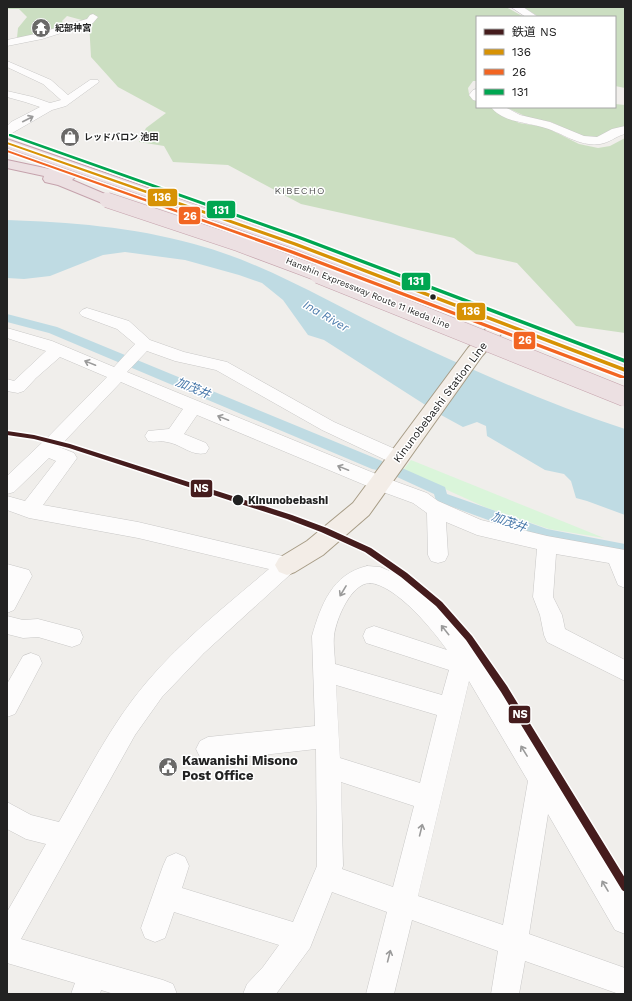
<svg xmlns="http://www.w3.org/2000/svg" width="632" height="1001" font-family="'Work Sans','Noto Sans JP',sans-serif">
	<rect width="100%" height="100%" fill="#f0eeeb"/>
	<g fill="#cbdec1">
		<path d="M7,7H506L524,17H477V81H473L468,88L469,94L477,99V107H490L519,123L545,127L579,144L598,148L610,146L625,138V333L576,326L517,263L476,254L454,238L301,204L228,165L173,162L164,146L139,142L146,128L166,113L118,87L91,57L89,22L67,16L62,21L68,29L28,40L17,38L18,28L27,17L19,9H7Z"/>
		<path d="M523,7H625V88L615,86V17H539Z"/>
		<path d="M615,104L625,105V128L601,137L587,138L551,122L527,117L505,107H615Z"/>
	</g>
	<path fill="#daf5da" d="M411,460L604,538L549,529L487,508L403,470Z"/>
	<path fill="#bfdbe3" d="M7,220C69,222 133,227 194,244C266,263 331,304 399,336C472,370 548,404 625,429V515L587,501L576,498L571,481L564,474L545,470L487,436L486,426L477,422L463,427L441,415L324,340L308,335L283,300L262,283L239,275L185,260L125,252L103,255L50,276L24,279L7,278Z"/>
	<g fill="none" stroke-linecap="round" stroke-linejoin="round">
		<g fill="#bfdbe3" fill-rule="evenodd">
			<path d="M7,314L57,327L382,461L384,465L382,469L377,470L372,469L49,333L7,322Z"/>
			<path d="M402,468L445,487L447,494L547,529L625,544V556L546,541L436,501L434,494L397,477L395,473L397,469Z"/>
		</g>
		<g stroke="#c9c8c7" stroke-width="1">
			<g id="minor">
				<path d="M511,7H523L538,17H526Z"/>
				<path d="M93,14L98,17L93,23L42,39L7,46V40L35,34L87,19L90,15Z"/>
				<path d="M7,61L51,80L68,95L90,80H98L99,82L66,106L52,110L7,136V126L11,122L40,107L25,102L7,97V91L33,97L50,103L61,100L43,84L7,67Z"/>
				<path d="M477,89V101L473,100L469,95L473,90Z"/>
				<path d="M491,107H505L520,115L550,122L584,136L597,137L612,129L625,126V134C616,136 609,143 600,144C578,147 562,132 542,127C526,122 502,122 491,107Z"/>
				<path d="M87,308L129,321L150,340L184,352L227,362L334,422L404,453L407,458L404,463L398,465L392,463L322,430L216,370L175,361L147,351L127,372L386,478L427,493L438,501L481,520L547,536L625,550V588L618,585L609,563L556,554L553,597L562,615L565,629L625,660V681L547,642L544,635L540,615L533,597L537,549L477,535L446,522L448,555L445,561L438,563L431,561L428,555L427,513L413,503L372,488L197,415L184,434L206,443L209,448L206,453C192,457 181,444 167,442C160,440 155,443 148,441L145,436L148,431L169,429L183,409L121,382L59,447L74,453L77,458L43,505L138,522L287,557L294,559L297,565L294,571L204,653L162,697L135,735L21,939L163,980L173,984L177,994H114L101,990L100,994H71L75,983L7,963V912L46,844L26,839L7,829V802L31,815L59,822C86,775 111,724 146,683C182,640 227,605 269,569L138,538L29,518L7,510V496L25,501L56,461L49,458L14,492L7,494V476L48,437L107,377L60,357L36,378L24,391L18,393L7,391V379L14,381L46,351L7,338V328L52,341L114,367L135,344L117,329L82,316L79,313L82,310Z"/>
				<path d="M7,564L29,570L32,576L14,610L7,613L8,582H7Z"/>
				<path d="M367,566L380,567L392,572L420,591L436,605L472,647L550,770L625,895V934L615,930L548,814L529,934L625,968V994H619L525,961L519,994H491L498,951L412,920L394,994H366L387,912L332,892L310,948L276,994H243L247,984L263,967L279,945L174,912L165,938L155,942L145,938L141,928L163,866L167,857L176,853L185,857L189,866L182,888L293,922L317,866L316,749L208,761L200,757L196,749L200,741L208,737L315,726L312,636C321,605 332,574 367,566ZM370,583C396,585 433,630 447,650L374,626L366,629L363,636L366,643L449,670L442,695L335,664C335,655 333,645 334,636C336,619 351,583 370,583ZM469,681L528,781L503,925L418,896ZM336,685L437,715L420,783L340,758ZM341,782L414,806L393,887L342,869L343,866Z"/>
				<path d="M7,616L23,620L38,619L80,630L83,637L80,644L72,647L38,637L23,638L7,634Z"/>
				<path d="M31,653L39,656L42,663L15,714L7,717V684L23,656Z"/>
			</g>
		</g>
		<g stroke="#a79c86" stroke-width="2">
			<path id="major" d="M502,316L508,318L511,322L508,326L482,356L369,515L323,555L295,572L287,575L279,572L275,565L279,558L307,541L353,503L468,348L496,318Z"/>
		</g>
		<g stroke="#c5a2ac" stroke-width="2">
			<g id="highway">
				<path d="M7,139L301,241L625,363V376L289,247L7,148Z"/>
				<path d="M7,160L73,174L75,177L72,180L112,197L115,200L112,203L107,205L102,203L58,185L45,182L43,179L44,176L7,168Z"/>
			</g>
		</g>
		<use href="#minor" fill="#fdfcfc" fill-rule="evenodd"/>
		<use href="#major" fill="#f3ede7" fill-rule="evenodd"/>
		<use href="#highway" fill="#ece0e2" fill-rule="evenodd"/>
		<g stroke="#c5a2ac" stroke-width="16" stroke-linecap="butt">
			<path id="highway-bridge-far1" d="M107,200L239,244L322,275"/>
		</g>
		<g stroke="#c5a2ac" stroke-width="20" stroke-linecap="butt">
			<path id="highway-bridge" d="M319,274L625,397"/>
		</g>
		<use href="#highway-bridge-far1" stroke="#ece0e2" stroke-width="15"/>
		<use href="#highway-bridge" stroke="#ece0e2" stroke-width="19"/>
		<g stroke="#fff" stroke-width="3">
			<path id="bus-1" d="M7,142L297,243L625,368V372L293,245L7,144Z"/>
		</g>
		<g stroke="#fff" stroke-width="3">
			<path id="bus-2" d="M7,150L294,251L624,376L625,377L624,378H620L290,253L7,152Z"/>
		</g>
		<g stroke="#fff" stroke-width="3">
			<path id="bus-3" d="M9,134H11L300,236L625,359V363L296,238L9,136Z"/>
		</g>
		<use href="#bus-1" fill="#d79205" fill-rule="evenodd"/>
		<use href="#bus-2" fill="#f26522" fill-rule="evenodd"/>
		<use href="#bus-3" fill="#00a651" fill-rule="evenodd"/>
		<g stroke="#fff" stroke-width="3">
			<path id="rail-1" d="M7,431L34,435L70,444L292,515L327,528L371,548L407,573L442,602L472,636L507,686L625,878V892L622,890L501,692L466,640L436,606L401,577L365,552L321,532L287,519L69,448L34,439L7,435Z"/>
		</g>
		<use href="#rail-1" fill="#451c1d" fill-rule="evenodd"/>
	</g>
	<defs><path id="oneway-shaft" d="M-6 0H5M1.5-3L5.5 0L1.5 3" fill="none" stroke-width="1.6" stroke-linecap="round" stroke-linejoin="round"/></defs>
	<g stroke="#9a9a9a">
		<use href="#oneway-shaft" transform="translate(28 119) rotate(-27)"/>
		<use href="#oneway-shaft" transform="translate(90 363) rotate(-158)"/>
		<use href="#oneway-shaft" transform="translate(223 418) rotate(-158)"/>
		<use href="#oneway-shaft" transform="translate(343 468) rotate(-158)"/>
		<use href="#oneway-shaft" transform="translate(343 591) rotate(121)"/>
		<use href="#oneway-shaft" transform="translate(445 630) rotate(-129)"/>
		<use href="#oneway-shaft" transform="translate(524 751) rotate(-122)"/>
		<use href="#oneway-shaft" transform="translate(421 830) rotate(-76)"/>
		<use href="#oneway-shaft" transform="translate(605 886) rotate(-121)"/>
		<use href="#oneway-shaft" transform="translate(389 956) rotate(-76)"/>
	</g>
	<defs>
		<g id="temple-disc" transform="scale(1)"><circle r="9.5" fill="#6a6968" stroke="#fff"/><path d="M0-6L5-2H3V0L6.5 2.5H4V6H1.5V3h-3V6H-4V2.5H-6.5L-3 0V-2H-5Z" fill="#fff"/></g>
		<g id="shop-disc" transform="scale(1)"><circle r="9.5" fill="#6a6968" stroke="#fff"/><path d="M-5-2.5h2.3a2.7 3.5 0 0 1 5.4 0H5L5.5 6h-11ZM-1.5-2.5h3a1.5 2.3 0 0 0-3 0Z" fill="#fff"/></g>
		<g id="civic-disc" transform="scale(1)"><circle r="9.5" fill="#6a6968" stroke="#fff"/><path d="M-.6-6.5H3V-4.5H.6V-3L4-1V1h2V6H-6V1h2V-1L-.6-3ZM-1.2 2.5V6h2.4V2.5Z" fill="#fff"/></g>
	</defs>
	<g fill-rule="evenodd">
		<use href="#temple-disc" x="41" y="28"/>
		<use href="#shop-disc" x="70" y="137"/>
		<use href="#civic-disc" x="168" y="767"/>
	</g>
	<g fill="#222" stroke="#fff" stroke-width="1.5">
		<circle cx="433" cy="297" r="3.5"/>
		<circle cx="238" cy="500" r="6"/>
	</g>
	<g text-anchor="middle" stroke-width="3" stroke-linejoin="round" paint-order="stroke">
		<g font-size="9" font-weight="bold" fill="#222" stroke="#fff" text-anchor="start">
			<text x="55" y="31">紀部神宮</text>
			<text x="84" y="140">レッドバロン 池田</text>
		</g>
		<g font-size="9" fill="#222" stroke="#fff">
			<text transform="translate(368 293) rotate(22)" y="3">Hanshin Expressway Route 11 Ikeda Line</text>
		</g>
		<g font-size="10" letter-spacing="1" fill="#555" stroke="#fff">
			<text x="300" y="194">KIBECHO</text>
		</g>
		<g font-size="11" fill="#222" stroke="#fff">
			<text transform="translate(440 402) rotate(-53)" y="4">Kinunobebashi Station Line</text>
		</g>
		<g font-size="11" font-weight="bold" fill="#222" stroke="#fff" text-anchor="start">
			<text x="248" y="504">Kinunobebashi</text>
		</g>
		<g font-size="12" font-style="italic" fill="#4a7aab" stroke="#fff">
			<text transform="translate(326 316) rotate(30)" y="4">Ina River</text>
			<text transform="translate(193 388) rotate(23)" y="4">加茂井</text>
			<text transform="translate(509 522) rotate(20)" y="4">加茂井</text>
		</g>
		<g font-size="13" font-weight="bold" fill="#222" stroke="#fff" text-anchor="start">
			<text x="182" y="765">Kawanishi Misono<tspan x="182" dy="15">Post Office</tspan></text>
		</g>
	</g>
	<g stroke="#fff" stroke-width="1.5">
		<rect x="147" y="188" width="31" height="19" rx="4" fill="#d79205"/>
		<rect x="206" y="200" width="30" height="19" rx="4" fill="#00a651"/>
		<rect x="178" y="206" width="23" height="19" rx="4" fill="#f26522"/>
		<rect x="401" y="272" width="30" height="19" rx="4" fill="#00a651"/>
		<rect x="456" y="302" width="30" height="19" rx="4" fill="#d79205"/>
		<rect x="513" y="331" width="23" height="19" rx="4" fill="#f26522"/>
		<rect x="190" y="479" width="23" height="19" rx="4" fill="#451c1d"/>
		<rect x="508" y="705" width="23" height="19" rx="4" fill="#451c1d"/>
	</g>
	<g font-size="11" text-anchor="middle" font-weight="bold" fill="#fff">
		<text x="162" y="201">136</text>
		<text x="221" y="214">131</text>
		<text x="190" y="220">26</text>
		<text x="416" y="285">131</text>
		<text x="471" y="315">136</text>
		<text x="525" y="344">26</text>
		<text x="201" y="492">NS</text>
		<text x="520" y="718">NS</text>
	</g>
	<rect width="632" height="1001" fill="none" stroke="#222222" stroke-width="16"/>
	<rect x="476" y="16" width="140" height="92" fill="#ffffff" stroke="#a7a7a7"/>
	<rect x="484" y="29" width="20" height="6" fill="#451c1d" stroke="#a7a7a7"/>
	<text x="512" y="36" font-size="12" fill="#222222">鉄道 NS</text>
	<rect x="484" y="49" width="20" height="6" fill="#d79205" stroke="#a7a7a7"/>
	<text x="512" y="56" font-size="12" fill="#222222">136</text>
	<rect x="484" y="69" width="20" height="6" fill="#f26522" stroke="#a7a7a7"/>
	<text x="512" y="76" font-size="12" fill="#222222">26</text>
	<rect x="484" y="89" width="20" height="6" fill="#00a651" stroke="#a7a7a7"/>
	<text x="512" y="96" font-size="12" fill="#222222">131</text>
</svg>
